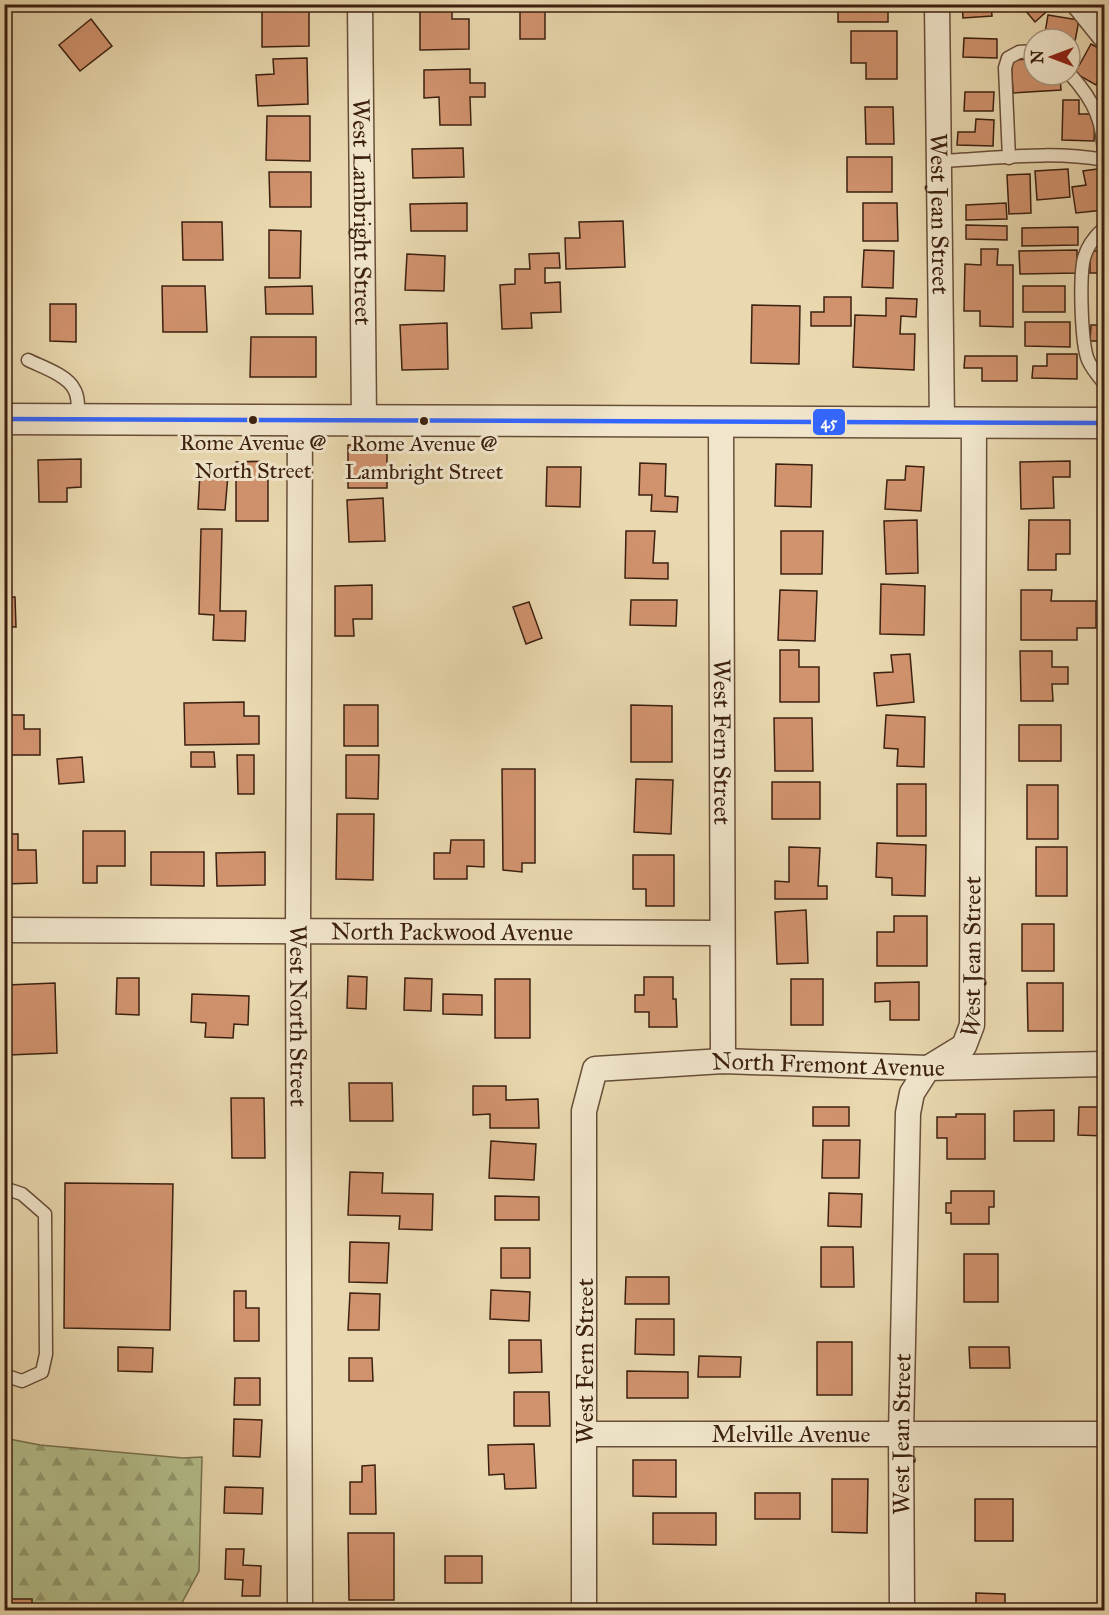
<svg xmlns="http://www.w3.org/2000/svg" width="1109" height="1615" font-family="'IM FELL Great Primer',serif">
	<defs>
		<pattern id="forest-firs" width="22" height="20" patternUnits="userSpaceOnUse" patternTransform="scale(1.5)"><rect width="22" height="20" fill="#b4c08d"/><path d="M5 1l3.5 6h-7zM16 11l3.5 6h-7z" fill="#949c72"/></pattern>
	</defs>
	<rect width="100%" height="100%" fill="#ead9b0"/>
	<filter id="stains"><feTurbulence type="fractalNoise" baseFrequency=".00333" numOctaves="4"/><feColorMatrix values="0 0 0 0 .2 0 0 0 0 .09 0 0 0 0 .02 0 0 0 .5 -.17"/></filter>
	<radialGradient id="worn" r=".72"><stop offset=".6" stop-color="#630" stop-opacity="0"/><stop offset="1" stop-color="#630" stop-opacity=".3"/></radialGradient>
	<path fill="url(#forest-firs)" stroke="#78704e" stroke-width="1.5" d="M4,1438L40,1445L183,1458L202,1457L199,1571L178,1610H5Z"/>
	<g fill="#d1936e" stroke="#3c2010" stroke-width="1.5">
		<path d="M262,4H309V46L262,47Z"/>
		<path d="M420,4H452V19H469V49L420,50Z"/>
		<rect x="520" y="4" width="25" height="35"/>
		<rect x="838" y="4" width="50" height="18"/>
		<path d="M962,4H991L992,16L963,18Z"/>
		<path d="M1020,4H1055L1035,22Z"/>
		<path d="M1048,15L1079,20L1073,52L1070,51V39H1044Z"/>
		<path d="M91,19L112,46L80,71L59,45Z"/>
		<path d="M851,31H897V79H866V63H851Z"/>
		<path d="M964,38L997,39V58L963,57Z"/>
		<path d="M1091,44L1104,51V68L1096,85L1075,73Z"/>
		<path d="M307,58L308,104L258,106L256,75L274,74L273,59Z"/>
		<path d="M1034,59V75H1060L1061,90L1013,93L1011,60Z"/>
		<path d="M470,69V83H485V97H470L471,125H440L439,97L424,98V70Z"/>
		<path d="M965,92H994L993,111H964Z"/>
		<path d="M1063,100H1079V114H1095L1094,141L1062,140Z"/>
		<path d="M865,107H893L894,144H866Z"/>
		<path d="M267,116H310V161L266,160Z"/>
		<path d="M976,119L994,120L993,146L957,145L958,132H975Z"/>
		<path d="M463,148L464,177L413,178L412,149Z"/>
		<rect x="847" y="157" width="45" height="35"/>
		<path d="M1104,168V210L1076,213L1072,187L1086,185L1083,171Z"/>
		<path d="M1068,169L1070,197L1037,200L1035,171Z"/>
		<path d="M269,172H311V207H270Z"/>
		<path d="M1030,174L1031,213L1009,214L1007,175Z"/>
		<path d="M467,203V231H411L410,204Z"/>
		<path d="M863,203H897L898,241H863Z"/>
		<path d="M1006,203L1007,219L966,220V205Z"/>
		<path d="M623,221L625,267L566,269L565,238H580L579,222Z"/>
		<path d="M182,222H222L223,260H183Z"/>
		<path d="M966,225L1007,226V240L966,239Z"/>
		<path d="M1078,227V245L1022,246V228Z"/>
		<path d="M269,230L301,231L300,278H269Z"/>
		<path d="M981,249H998L997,265H1013V327L980,326V311H964L965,264L981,265Z"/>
		<path d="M864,250L894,251L893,288L862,287Z"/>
		<path d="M1077,250V273L1020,274L1019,251Z"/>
		<rect x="1090" y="251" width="14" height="22"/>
		<path d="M559,253L560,268H545V283L560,282L561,312L531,313L532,328L502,329L500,285L515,284V269H530L529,254Z"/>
		<path d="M407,254L445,256L444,291L405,290Z"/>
		<path d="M162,286H205L207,332H163Z"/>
		<path d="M312,286L313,314H266L265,287Z"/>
		<rect x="1023" y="286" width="42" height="26"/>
		<path d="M824,297H851V326H811V312H824Z"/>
		<path d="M886,298L917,299L916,317L901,316L900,334H915L914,370L853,367L855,315L886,316Z"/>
		<path d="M50,304H76V342L50,341Z"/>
		<path d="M752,305L800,306L799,364L751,363Z"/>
		<path d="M1025,322H1070V347L1025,346Z"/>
		<path d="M447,323L448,369L402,370L400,325Z"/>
		<path d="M1091,325H1104V341H1090Z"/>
		<path d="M251,337H316V377H250Z"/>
		<path d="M1047,354H1077V379L1032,378L1033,366H1047Z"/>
		<path d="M965,356H1017V381H982V368H964Z"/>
		<rect x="348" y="445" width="39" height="43"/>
		<path d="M81,459V487L67,488V502H39L38,460Z"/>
		<path d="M268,461V521H236V462Z"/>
		<path d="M1070,461V477H1053L1054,508L1021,509L1020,462Z"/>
		<path d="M640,463L666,464L665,496L678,497L677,512L651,511L652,495H639Z"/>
		<path d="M776,464L812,465L811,507L775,506Z"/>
		<rect x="4" y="466" width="6" height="35"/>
		<path d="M906,466L924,467L921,511L885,509L887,480H905Z"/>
		<path d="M547,467H581L580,507L546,506Z"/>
		<path d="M200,473L228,475L225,510L198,509Z"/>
		<path d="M383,498L385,541L349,542L347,500Z"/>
		<path d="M917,520L918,573L886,574L884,521Z"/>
		<path d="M1029,520H1070V554H1056V570H1028Z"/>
		<path d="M201,529H222L220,611H246L245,641L213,640L214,615L199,614Z"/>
		<path d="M626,531H655L653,563H668V579L625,578Z"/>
		<path d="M781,531H823L822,574H781Z"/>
		<path d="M881,584L925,586L924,635L880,634Z"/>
		<path d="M372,585V619H353L354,636H335V586Z"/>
		<path d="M780,590L817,591L815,641L778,640Z"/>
		<path d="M1021,590H1052L1051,601H1096V628H1077V640H1021Z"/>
		<path d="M4,597H15L16,627H4Z"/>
		<path d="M631,600H677L676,626L630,625Z"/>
		<path d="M529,602L542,638L526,644L513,607Z"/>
		<path d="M780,650H799V667H819V702H780Z"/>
		<path d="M1020,651H1052V667H1068V684H1052L1053,701H1021Z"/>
		<path d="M910,654L914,702L877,706L874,673L893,672L891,655Z"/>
		<path d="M244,702V716H259V744L185,745L184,703Z"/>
		<rect x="344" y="705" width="34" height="41"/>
		<path d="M631,705L672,706V762H631Z"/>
		<path d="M4,715H24V729H40V755H4Z"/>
		<path d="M886,715L925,717L924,767L897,766L898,749L884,748Z"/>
		<path d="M774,718H812L813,771H775Z"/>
		<rect x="1019" y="725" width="42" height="36"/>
		<path d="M191,752H214L215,767H191Z"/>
		<path d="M237,755H254V794H238Z"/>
		<path d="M346,755H379L378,799L346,798Z"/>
		<path d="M82,757L84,782L59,784L57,759Z"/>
		<path d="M502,769H535V863H522V872L503,870Z"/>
		<path d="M636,779L673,780L671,834L634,832Z"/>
		<rect x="772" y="782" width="48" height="37"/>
		<rect x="897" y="784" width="29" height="52"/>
		<rect x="1027" y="785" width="31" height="54"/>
		<path d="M337,814H374L373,880L336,879Z"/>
		<path d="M83,831H125V866H97V883H83Z"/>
		<path d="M4,834H18V850H36L37,883L4,884Z"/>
		<path d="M451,840H484V867L467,866V879H434V853H450Z"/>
		<path d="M877,843L926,845L925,896L892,895V878L876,877Z"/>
		<path d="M789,847L820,848L818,886H827V899H775V881L789,882Z"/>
		<rect x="1036" y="847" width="31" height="49"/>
		<path d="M151,852H204V886L151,885Z"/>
		<path d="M265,852V885L217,886L216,853Z"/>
		<path d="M633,855H674V906H646V889H633Z"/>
		<path d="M806,910L808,963L777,964L775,912Z"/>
		<path d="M894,916H927V966H877V932H894Z"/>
		<rect x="1022" y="924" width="32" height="47"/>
		<path d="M348,976L367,977L366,1009L347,1008Z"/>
		<path d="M644,977H673V999H676L677,1027H649V1012H635V995H644Z"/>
		<path d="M117,978H139V1015L116,1014Z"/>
		<path d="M405,978L432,979L431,1011L404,1010Z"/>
		<rect x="495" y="979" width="35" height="59"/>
		<rect x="791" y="979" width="32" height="46"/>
		<path d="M919,982V1020H890V1001L875,1002V983Z"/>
		<path d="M55,983L57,1053L9,1055L8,1038H4V1020H8L7,985Z"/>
		<path d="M1027,983H1063V1031H1028Z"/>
		<path d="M192,994L249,996L248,1025L234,1024L233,1038L205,1037L206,1023L191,1022Z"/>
		<path d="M443,994L482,995V1015L443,1014Z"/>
		<path d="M349,1083H392L393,1121H350Z"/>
		<path d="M473,1086H506V1100L538,1099L539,1128H490V1114L473,1115Z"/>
		<path d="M231,1098H264L265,1158H232Z"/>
		<rect x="813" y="1107" width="36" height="19"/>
		<path d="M1079,1107H1104V1136L1078,1135Z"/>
		<path d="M1054,1110V1141H1014V1111Z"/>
		<path d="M956,1114H985V1159H947V1138H937V1117H956Z"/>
		<path d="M823,1140H860L859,1178H822Z"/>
		<path d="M491,1141L536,1144L534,1180L489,1178Z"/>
		<path d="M350,1172L383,1173L382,1193L433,1194L432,1230L399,1229L400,1216L348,1215Z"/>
		<path d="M65,1183L173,1184L170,1330L64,1328Z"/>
		<path d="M951,1191H994V1207H989V1224H951V1213H946V1203H951Z"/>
		<path d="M829,1193L862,1194L861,1227L828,1226Z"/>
		<path d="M495,1196L539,1197V1220H495Z"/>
		<path d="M350,1242L389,1243L387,1283L349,1282Z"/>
		<path d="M821,1247H853L854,1287H821Z"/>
		<rect x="501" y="1248" width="29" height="30"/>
		<rect x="964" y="1254" width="34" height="48"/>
		<path d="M626,1277H669V1304H625Z"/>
		<path d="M491,1290L530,1292L529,1321L490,1319Z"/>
		<path d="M234,1291H246V1308H259V1341H234Z"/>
		<path d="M350,1293L380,1294L379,1330H348Z"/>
		<path d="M636,1319H674V1355L635,1354Z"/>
		<path d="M509,1340H541L542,1372L509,1373Z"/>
		<rect x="817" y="1342" width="35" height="53"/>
		<path d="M118,1347L153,1348L152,1372L118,1371Z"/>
		<path d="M969,1347H1009L1010,1368H970Z"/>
		<path d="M699,1356L741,1357L740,1377H698Z"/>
		<path d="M349,1358H372L373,1381H349Z"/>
		<path d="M627,1371L688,1372V1398H627Z"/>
		<path d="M235,1378H260V1405H234Z"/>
		<path d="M514,1392H549L550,1426H514Z"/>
		<path d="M234,1419L262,1420L260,1457L233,1456Z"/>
		<path d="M534,1444L536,1488L505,1489L504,1474L489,1475L488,1445Z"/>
		<path d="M633,1460H676V1497L633,1496Z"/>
		<path d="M375,1465L376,1514H350V1482H362V1466Z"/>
		<path d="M832,1479H868L867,1533L832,1532Z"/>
		<path d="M225,1487L263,1488L262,1514L224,1513Z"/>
		<rect x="755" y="1493" width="45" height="26"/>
		<rect x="975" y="1499" width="38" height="42"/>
		<path d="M653,1513H716V1545L653,1544Z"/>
		<path d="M348,1533H394V1600H349Z"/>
		<path d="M226,1549H244L243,1565L261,1566L260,1596H242L243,1580L225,1579Z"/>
		<rect x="445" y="1556" width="37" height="27"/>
		<path d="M976,1593L1005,1594V1610H976Z"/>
		<rect x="4" y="1599" width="28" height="11"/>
		<rect x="472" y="1606" width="53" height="4"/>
		<path d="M679,1609V1610H630Z"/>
	</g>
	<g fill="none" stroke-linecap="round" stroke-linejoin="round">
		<g stroke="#684e38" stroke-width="15">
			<g id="service">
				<path d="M1070,74C1095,102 1104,122 1104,160"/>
				<path d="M1009,158L1005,68L1008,58L1019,52L1034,51"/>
				<path d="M937,161C992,159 1051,150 1104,160"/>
				<path d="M1104,228C1094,237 1085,249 1083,263C1080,282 1081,343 1088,360C1092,369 1098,376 1104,383"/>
				<path d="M28,360C42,367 67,375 74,389C79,397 78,409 78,418"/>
				<path d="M4,1188L22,1194L45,1214L46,1354L42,1372L22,1381L4,1375"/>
			</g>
		</g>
		<g stroke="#684e38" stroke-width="27">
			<g id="minor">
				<path id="s1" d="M360,4L364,420"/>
				<path id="s2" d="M937,4L942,422"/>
				<path d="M1079,4L1104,35"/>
				<path id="s3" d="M300,420L298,932L300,1610"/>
				<path id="s4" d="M721,422L723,1061"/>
				<path id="s5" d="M4,930L721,933"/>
				<path id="s6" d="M585,1434H1104"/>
				<path id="s7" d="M584,1610V1111L595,1069L723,1061L928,1068L1104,1064"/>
				<path id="s8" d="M902,1610L901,1433L908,1113L912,1093L928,1068L964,1046L972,1025L974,422"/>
			</g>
		</g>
		<g stroke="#684e38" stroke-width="33">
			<path id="tertiary" d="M4,419L1104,423"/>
		</g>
		<use href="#service" stroke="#f1e6cc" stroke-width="12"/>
		<use href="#minor" stroke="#f1e6cc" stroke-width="24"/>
		<use href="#tertiary" stroke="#f1e6cc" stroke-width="30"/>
		<g stroke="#f1e6cc" stroke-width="9">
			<path id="bus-1" d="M4,419L1104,423"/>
		</g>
		<use href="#bus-1" stroke="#36f" stroke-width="4.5"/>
	</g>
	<g fill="#3c2010" stroke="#f1e6cc" stroke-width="2">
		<circle cx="253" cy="420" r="5"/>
		<circle cx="424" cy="421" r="5"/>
	</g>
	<g text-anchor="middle" stroke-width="6" stroke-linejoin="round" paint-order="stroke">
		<g font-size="22" fill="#3c2010" stroke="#f1e6cc">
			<text x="253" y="450">Rome Avenue @<tspan x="253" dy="28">North Street</tspan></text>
			<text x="424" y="451">Rome Avenue @<tspan x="424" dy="28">Lambright Street</tspan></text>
		</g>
		<g font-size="24" fill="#3c2010" stroke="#f1e6cc">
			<text dy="8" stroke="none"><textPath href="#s1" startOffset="208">West Lambright Street</textPath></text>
			<text dy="8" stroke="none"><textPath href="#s2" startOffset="210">West Jean Street</textPath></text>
			<text dy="8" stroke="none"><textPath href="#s4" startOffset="320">West Fern Street</textPath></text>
			<text dy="8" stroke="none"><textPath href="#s5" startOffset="448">North Packwood Avenue</textPath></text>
			<text dy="8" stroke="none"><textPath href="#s8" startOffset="680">West Jean Street</textPath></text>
			<text dy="8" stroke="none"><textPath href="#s3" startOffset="596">West North Street</textPath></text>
			<text dy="8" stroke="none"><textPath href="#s7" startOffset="776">North Fremont Avenue</textPath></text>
			<text transform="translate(585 1361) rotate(-90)" y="8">West Fern Street</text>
			<text dy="8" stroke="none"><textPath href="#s6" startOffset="206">Melville Avenue</textPath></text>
			<text dy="8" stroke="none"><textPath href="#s8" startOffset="176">West Jean Street</textPath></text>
		</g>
	</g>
	<rect stroke="#f1e6cc" stroke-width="2" x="812" y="408" width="34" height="28" rx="6" fill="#36f"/>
	<g font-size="16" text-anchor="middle" font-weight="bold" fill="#fff">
		<text x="829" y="428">45</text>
	</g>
	<rect width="1109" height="1615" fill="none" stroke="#ead9b0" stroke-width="24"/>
	<rect x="6" y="6" width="1097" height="1603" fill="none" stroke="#3c2010" stroke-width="3"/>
	<rect x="12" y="12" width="1085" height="1591" fill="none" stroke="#3c2010" stroke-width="1.5"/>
	<g transform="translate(1052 57) rotate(270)"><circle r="28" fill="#f1e6cc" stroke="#a99781" stroke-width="1.5"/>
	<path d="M0-4.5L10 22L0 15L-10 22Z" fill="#8f2418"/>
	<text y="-9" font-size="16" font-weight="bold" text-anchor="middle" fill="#3c2010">N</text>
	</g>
	<rect width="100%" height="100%" filter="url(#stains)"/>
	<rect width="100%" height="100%" fill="url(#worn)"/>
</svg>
